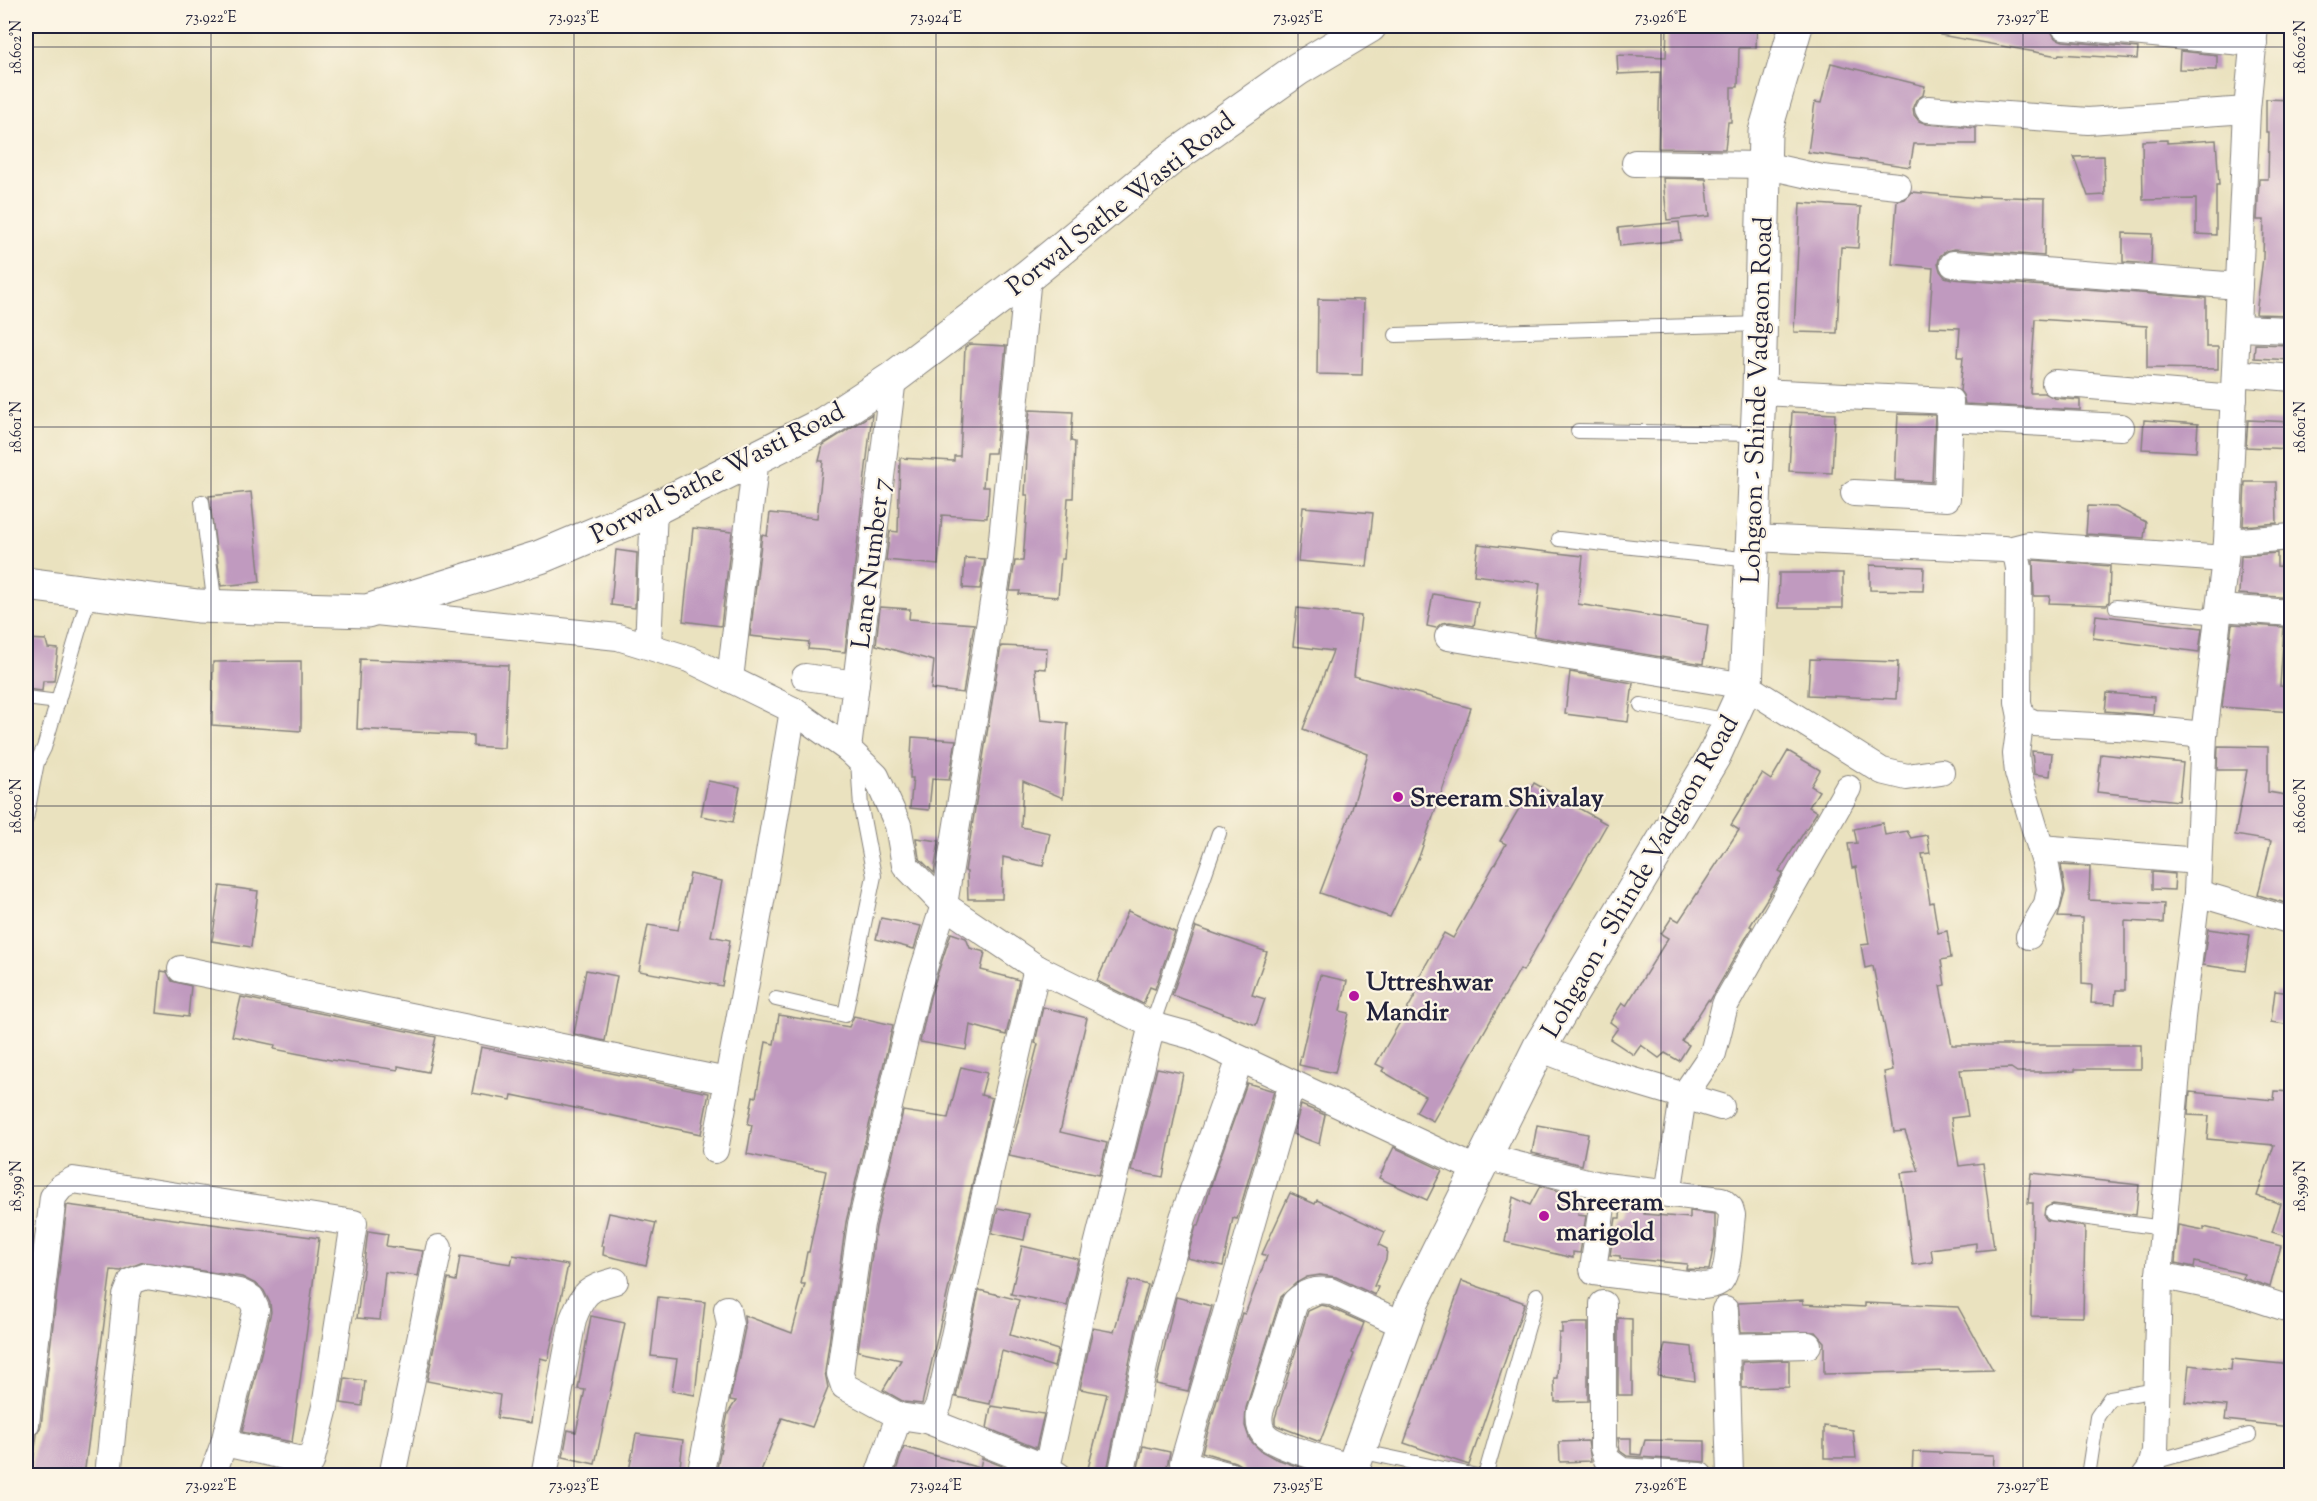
<svg xmlns="http://www.w3.org/2000/svg" width="2317" height="1501" font-family="'Sorts Mill Goudy',serif">
	<rect width="100%" height="100%" fill="#fcf5e5"/>
	<filter id="ink" filterUnits="userSpaceOnUse"><feTurbulence type="fractalNoise" baseFrequency=".0167" numOctaves="2"/><feDisplacementMap in="SourceGraphic" scale="12" xChannelSelector="R" yChannelSelector="G"/><feConvolveMatrix kernelMatrix="1 2 1 2 8 2 1 2 1" color-interpolation-filters="sRGB"/></filter>
	<filter id="wash" filterUnits="userSpaceOnUse"><feTurbulence type="fractalNoise" baseFrequency=".008" numOctaves="4" result="noise"/><feDisplacementMap in="SourceGraphic" scale="24" xChannelSelector="R" yChannelSelector="G"/><feGaussianBlur stdDeviation="1.35" result="paint"/><feColorMatrix in="noise" values="0 0 0 0 0 0 0 0 0 0 0 0 0 0 0 0 0 1.4 0 .05"/><feComposite in="paint" operator="in"/></filter>
	<g filter="url(#wash)">
		<rect width="100%" height="100%" fill="#eae2bf"/>
		<g id="blocks">
			<g fill="#c09abf">
				<path d="M1667,26H1757L1756,48H1739L1738,87H1731V122H1728L1725,149L1658,148L1660,72L1618,74L1617,55L1666,57Z"/>
				<path d="M1941,26H2032L2050,29L2055,38L2063,41L2138,48L2137,59L2059,54L2058,56L1940,35Z"/>
				<path d="M2180,51L2217,55V70L2179,69Z"/>
				<path d="M1831,63L1925,86L1923,95L1916,100L1913,107L1914,115L1919,121L1927,124L1976,128V144H1914L1910,167L1808,152L1815,102L1821,103Z"/>
				<path d="M2266,99L2292,100V315L2256,314L2263,258L2264,220H2257L2259,179H2268L2269,132H2266Z"/>
				<path d="M2167,140V143L2216,140L2219,185H2216V235L2196,234V199L2143,200L2142,141Z"/>
				<path d="M2104,156L2105,195L2088,196L2074,157Z"/>
				<path d="M1663,178L1706,179L1710,216L1667,220Z"/>
				<path d="M1911,192L1979,198V196L2045,198L2044,256L1954,249L1946,251L1940,256L1938,263L1940,271L1945,277L1952,279L2206,298V347H2218V369L2147,368V326L2035,319L2030,393H2045L2054,398L2080,400V410L1965,404L1963,395L1960,391L1963,357H1958L1960,328L1929,327L1933,268L1892,264L1897,201L1905,199Z"/>
				<path d="M1800,203L1861,207L1858,248L1841,247L1837,333L1794,332Z"/>
				<path d="M1679,222L1681,240L1620,246L1618,228Z"/>
				<path d="M2123,233L2152,234L2151,264L2123,262Z"/>
				<path d="M1318,299L1364,300L1362,375L1317,374Z"/>
				<path d="M970,344L1006,346L995,453H986L983,487H989L987,518L942,515L938,565L886,560L890,531L898,532L900,458L954,461V456H960L965,347Z"/>
				<path d="M2255,344L2292,345V360L2254,358Z"/>
				<path d="M1030,410L1073,412L1071,441L1075,442L1073,498H1068L1064,559H1061L1058,597L1019,594L1020,591H1010L1015,561H1023L1028,495H1025L1027,455H1025Z"/>
				<path d="M1792,412L1835,414L1832,473L1789,471Z"/>
				<path d="M872,414L845,652L808,649L809,642L750,636L762,535L767,536L770,513L817,518L823,461H819L823,445Z"/>
				<path d="M1898,414L1935,415L1932,482L1895,480Z"/>
				<path d="M2144,420L2198,424L2196,452L2142,449Z"/>
				<path d="M2248,420L2292,422V449L2246,447Z"/>
				<path d="M2245,482H2276L2277,523L2243,526Z"/>
				<path d="M251,492L260,582L221,586L209,496Z"/>
				<path d="M2088,506L2116,507L2146,522L2144,538L2086,534Z"/>
				<path d="M1303,507L1373,513L1367,567L1298,561Z"/>
				<path d="M693,528L732,532L721,626L683,621Z"/>
				<path d="M1478,544L1583,556L1578,604L1708,625L1703,664L1534,636L1540,583L1474,575Z"/>
				<path d="M616,550L637,553L635,608L611,605Z"/>
				<path d="M2277,553V566L2292,567V598L2239,594L2241,556Z"/>
				<path d="M965,558L985,559L980,589L963,588Z"/>
				<path d="M2033,560L2110,566L2109,601L2107,605L2049,603L2050,596H2034Z"/>
				<path d="M1870,565L1924,567L1923,591L1870,590Z"/>
				<path d="M1779,573H1843V608H1778Z"/>
				<path d="M1433,594L1478,602L1474,626L1450,622L1442,623L1436,628L1427,626Z"/>
				<path d="M880,607L910,609L909,619L974,624L963,693L931,689L934,661L876,645Z"/>
				<path d="M1297,608L1361,616L1354,676L1471,708L1419,857L1390,917L1320,893L1352,809L1368,754L1303,729L1333,651L1293,646Z"/>
				<path d="M2096,615L2202,628L2199,652L2093,638Z"/>
				<path d="M2232,624L2284,627L2280,686L2292,687V712L2222,707Z"/>
				<path d="M26,639L46,640L48,648L58,649L54,681H43L42,691L26,689Z"/>
				<path d="M1001,646L1047,648L1046,669L1035,668L1041,720L1068,723L1063,798L1023,781L1021,827L1050,833L1043,866L1003,857L1002,899H968L967,872L965,871Z"/>
				<path d="M360,659L508,665L504,748L473,746V735L357,729Z"/>
				<path d="M1810,659L1898,662L1896,699L1808,695Z"/>
				<path d="M301,661V731L212,725L213,662Z"/>
				<path d="M1570,672L1633,683L1628,722L1565,714Z"/>
				<path d="M2107,693L2154,697L2153,715L2105,711Z"/>
				<path d="M912,737L956,740L949,780L932,779L929,810L910,808L913,778H910Z"/>
				<path d="M2218,746L2268,747V792L2292,796V905L2258,895L2271,841L2235,835L2247,770H2217Z"/>
				<path d="M1788,751L1820,770L1811,786L1819,791L1809,807L1817,812L1779,871L1783,873L1750,926L1752,927L1711,999L1710,1001L1708,1000L1682,1041L1689,1045L1679,1061L1665,1053L1659,1058L1641,1045L1634,1055L1610,1039L1618,1028L1610,1022L1622,1003L1626,1006L1668,938L1661,934L1672,917L1679,921L1739,830L1731,825L1762,774L1771,780Z"/>
				<path d="M2032,751L2052,753L2050,776L2034,774Z"/>
				<path d="M2101,754L2183,763L2179,801L2097,792Z"/>
				<path d="M708,781L740,787L733,822L701,816Z"/>
				<path d="M1534,783L1607,824L1523,971L1520,969L1433,1121L1416,1112L1425,1096L1382,1071L1384,1068L1376,1064L1416,994L1411,991L1444,933L1453,938L1506,844L1500,841Z"/>
				<path d="M1883,823L1885,835L1907,831L1911,838L1927,835L1930,853L1922,854L1930,903L1933,902L1938,933L1947,931L1951,958L1941,960L1945,985L1940,986L1952,1045H2141V1069H2075V1071L2037,1072H2017L2011,1068L1960,1070L1968,1116L1951,1118L1959,1166L1983,1163L1994,1249L1976,1251V1243L1931,1249L1933,1262L1913,1265L1901,1173L1919,1171L1905,1131L1894,1132L1884,1072L1893,1070L1873,966L1865,968L1861,945L1869,944L1856,867L1852,868L1848,844L1857,843L1854,829Z"/>
				<path d="M916,838L939,841L934,873L919,858Z"/>
				<path d="M2061,865L2090,867L2089,900L2164,904L2163,923L2125,921V990H2116L2115,1004L2091,1003L2092,985L2082,984V918L2058,917L2065,892Z"/>
				<path d="M2152,872L2175,874L2174,890L2152,889Z"/>
				<path d="M690,874L722,881L711,936L730,940L722,986L639,971L648,925L678,930Z"/>
				<path d="M220,886L258,891L251,947L212,941Z"/>
				<path d="M1128,911L1175,932L1155,989L1150,987L1143,1004L1097,981Z"/>
				<path d="M881,918L921,926L914,949L876,939Z"/>
				<path d="M1196,927L1267,952L1252,995L1265,999L1256,1025L1172,995Z"/>
				<path d="M2208,929L2250,935L2245,971L2203,965Z"/>
				<path d="M951,933L966,938L970,948L985,952L981,970L1019,980L1006,1035L970,1025L966,1050L920,1042L930,997Z"/>
				<path d="M586,970L617,976L605,1041L574,1034Z"/>
				<path d="M161,971L167,972L172,981L191,986L188,1017L157,1013Z"/>
				<path d="M1320,975L1347,981L1340,1011L1349,1013L1335,1073L1299,1065Z"/>
				<path d="M2275,991L2292,993V1025L2271,1022Z"/>
				<path d="M241,997L436,1037L428,1072L398,1066V1070L331,1060L274,1049L275,1045L232,1036Z"/>
				<path d="M1043,1007L1087,1018L1060,1132L1107,1143L1099,1175L1009,1156L1038,1044L1035,1043Z"/>
				<path d="M779,1015L849,1027L854,1016L893,1025L846,1222L825,1372L828,1388L812,1427L782,1418L759,1476H725L716,1472L728,1413L736,1401L730,1400L745,1328L744,1315L792,1333L805,1284H801L807,1252H809L826,1171L747,1154L752,1125L748,1124L753,1096L756,1097L766,1042L774,1044Z"/>
				<path d="M481,1047L709,1093L701,1134L512,1095L511,1100L472,1093Z"/>
				<path d="M961,1067L987,1073L981,1095L992,1098L922,1404L904,1402L883,1390L901,1360L858,1351L876,1227L903,1111L948,1118Z"/>
				<path d="M1157,1068L1183,1073L1163,1177L1131,1171Z"/>
				<path d="M1247,1083L1274,1091L1237,1219L1233,1218L1223,1266L1187,1258L1196,1226H1199L1214,1175Z"/>
				<path d="M2275,1091L2292,1092V1238L2272,1232L2281,1204L2257,1196L2274,1145L2207,1139L2209,1116L2188,1115L2190,1092L2274,1100Z"/>
				<path d="M1301,1105L1325,1115L1319,1144L1293,1134Z"/>
				<path d="M1537,1125L1588,1134L1582,1165L1532,1153Z"/>
				<path d="M1394,1147L1442,1170L1427,1200L1379,1178Z"/>
				<path d="M2031,1173L2139,1185L2136,1215L2053,1204L2045,1208L2044,1216L2047,1220L2085,1227L2083,1317L2031,1316L2033,1203H2028Z"/>
				<path d="M1540,1186L1580,1196L1578,1215L1586,1216L1580,1253L1573,1252V1258L1505,1242L1513,1197L1530,1205Z"/>
				<path d="M1290,1193L1315,1204L1317,1200L1385,1232L1379,1245L1387,1249L1386,1259L1374,1286L1378,1287L1375,1295L1336,1277L1320,1275L1307,1277L1296,1283L1281,1297L1246,1408L1245,1426L1250,1440L1261,1451L1274,1458L1310,1471L1308,1476H1248L1246,1475L1242,1466L1235,1462L1202,1452L1242,1313L1245,1314L1267,1256L1262,1254Z"/>
				<path d="M67,1205L319,1238L292,1442L242,1432L271,1312L270,1303L264,1291L258,1285L242,1277L143,1262L121,1271L111,1270L84,1476H31L37,1434L41,1426Z"/>
				<path d="M1621,1205L1644,1207V1214L1690,1218V1211L1715,1214V1238L1709,1270L1686,1269L1687,1264L1620,1258V1256L1610,1255L1616,1218H1620Z"/>
				<path d="M998,1208L1029,1214L1024,1240L992,1233Z"/>
				<path d="M609,1213L656,1223L646,1265L603,1255L604,1246H601Z"/>
				<path d="M2178,1225L2204,1230V1227L2281,1246L2270,1287L2243,1278L2244,1274L2195,1262L2194,1267L2175,1263Z"/>
				<path d="M368,1231L388,1234L386,1246L423,1251L418,1276L385,1272L380,1320L357,1318Z"/>
				<path d="M1022,1246L1078,1259L1067,1306L1011,1294Z"/>
				<path d="M513,1255L568,1265L548,1360L540,1358L531,1423L497,1418L500,1395L427,1381L448,1279L456,1281L460,1256L511,1264Z"/>
				<path d="M1129,1280L1148,1285L1137,1325L1106,1476H1086L1107,1394L1080,1389L1093,1328L1114,1332Z"/>
				<path d="M1462,1281L1525,1303L1469,1465L1404,1443Z"/>
				<path d="M979,1290L1019,1300L1010,1335L1058,1350L1054,1367L1002,1351L990,1404L956,1397Z"/>
				<path d="M658,1297L705,1302L695,1395L672,1391L677,1359L651,1356Z"/>
				<path d="M1176,1297L1212,1306L1188,1391L1156,1384Z"/>
				<path d="M1803,1300V1304L1865,1307V1303L1958,1307L1993,1370L1824,1374V1342L1815,1332H1741L1738,1303Z"/>
				<path d="M1321,1305L1326,1306L1364,1323L1352,1353L1354,1354L1320,1442L1278,1426L1275,1424V1418L1308,1311Z"/>
				<path d="M591,1316L625,1323L595,1464L563,1457L568,1430L576,1432L585,1390L578,1389Z"/>
				<path d="M1618,1318L1632,1319V1395H1618Z"/>
				<path d="M1576,1323H1588V1401L1555,1402L1554,1378H1557L1559,1333H1562V1324Z"/>
				<path d="M1665,1344L1692,1347L1695,1381L1658,1376Z"/>
				<path d="M2232,1359L2292,1365V1427L2225,1420L2227,1406L2185,1402L2189,1365L2231,1370Z"/>
				<path d="M1789,1360V1387L1742,1388V1362Z"/>
				<path d="M345,1378L365,1381L362,1406L341,1403Z"/>
				<path d="M991,1406L1044,1414L1036,1448L987,1428Z"/>
				<path d="M1824,1426L1853,1430L1856,1458H1824Z"/>
				<path d="M636,1434L683,1440L679,1476H628Z"/>
				<path d="M1618,1438H1631V1454L1641,1455L1645,1440L1705,1441V1462L1627,1456L1620,1451Z"/>
				<path d="M1588,1441L1591,1461L1560,1462L1559,1442Z"/>
				<path d="M1143,1446L1170,1452L1165,1476H1136Z"/>
				<path d="M904,1447L980,1468L982,1458L1002,1466L999,1476H894Z"/>
				<path d="M1913,1452L1994,1455L1993,1476H1912Z"/>
			</g>
		</g>
	</g>
	<g filter="url(#ink)">
		<use href="#blocks" fill-opacity="0" stroke="#86827d" stroke-width="1.5"/>
		<g fill="none" stroke-linecap="round" stroke-linejoin="round">
			<g stroke="#86827d" stroke-width="16">
				<g id="service">
					<path d="M1396,335L1761,324"/>
					<path d="M1578,431L1757,434"/>
					<path d="M202,502L215,607"/>
					<path d="M1559,539L1751,560"/>
					<path d="M2116,607L2218,617"/>
					<path d="M26,698L58,702"/>
					<path d="M1641,705L1730,721"/>
					<path d="M26,767L37,762L44,748L90,592"/>
					<path d="M26,819L37,762"/>
					<path d="M776,999L845,1015L874,876L861,808L858,760"/>
					<path d="M1152,1025L1219,833"/>
					<path d="M2052,1213L2163,1228"/>
					<path d="M1359,1451L1477,1476"/>
					<path d="M2153,1462L2249,1435"/>
					<path d="M1485,1476L1537,1295"/>
					<path d="M2088,1476L2097,1417L2110,1398L2157,1390"/>
				</g>
			</g>
			<g stroke="#86827d" stroke-width="28">
				<g id="minor">
					<path d="M2064,26L2254,43"/>
					<path d="M1928,109L2088,121L2247,110"/>
					<path d="M1635,163L1764,165L1822,178L1898,186"/>
					<path d="M1953,264L2239,286"/>
					<path d="M2237,328L2292,330"/>
					<path d="M2235,373L2292,378"/>
					<path d="M2055,383L2234,398"/>
					<path d="M1759,392L1950,401L1947,498L1854,493"/>
					<path d="M1949,418L2121,427"/>
					<path d="M1752,538L2004,549L2016,553L2019,568L2018,702L2021,717L2034,723L2136,728L2204,735"/>
					<path d="M2227,542L2292,537"/>
					<path d="M2008,550L2028,545L2225,559"/>
					<path d="M2220,608L2292,613"/>
					<path d="M376,612L618,637L689,659L793,710L848,749L876,776L898,825L905,865L944,905L1037,968L1152,1025L1192,1036L1478,1170"/>
					<path d="M1448,637L1746,686L1882,771L1907,777L1941,772"/>
					<path d="M648,645L654,509"/>
					<path d="M805,677L856,684"/>
					<path d="M730,679L756,458"/>
					<path d="M2021,717L2016,754L2018,773L2046,866L2050,889L2047,904L2029,936"/>
					<path d="M848,749L893,378"/>
					<path d="M2041,848L2198,861"/>
					<path d="M2197,893L2292,921"/>
					<path d="M181,969L727,1081"/>
					<path d="M1539,1048L1594,1069L1721,1107"/>
					<path d="M715,1150L762,896L793,710"/>
					<path d="M1485,1157L1595,1184L1605,1186L1721,1200L1730,1208L1732,1215C1730,1229 1729,1271 1721,1280C1716,1285 1709,1285 1703,1286L1594,1272L1593,1269L1605,1186"/>
					<path d="M1668,1194L1683,1097L1713,1053L1725,1005L1848,788"/>
					<path d="M2159,1275L2231,1290L2292,1310"/>
					<path d="M1603,1304V1448L1607,1460L1622,1471L1700,1476"/>
					<path d="M1725,1310L1730,1476"/>
					<path d="M1726,1347L1808,1345"/>
					<path d="M899,1416L926,1420L934,1415L939,1404L996,1145L1037,968"/>
					<path d="M926,1420L1047,1468"/>
					<path d="M26,1424L53,1197L61,1187L73,1180L354,1223L325,1407L311,1462L224,1443"/>
					<path d="M1353,1468C1335,1462 1274,1447 1264,1434C1259,1428 1259,1419 1260,1412L1295,1302C1306,1292 1315,1289 1330,1291L1404,1325"/>
					<path d="M108,1476L126,1296L132,1281L147,1276L239,1292L251,1298L256,1309L224,1443L212,1476"/>
					<path d="M392,1476L439,1248"/>
					<path d="M544,1476L573,1319C583,1293 588,1288 615,1281"/>
					<path d="M700,1476L730,1325L727,1309"/>
					<path d="M878,1476L899,1416L844,1386L840,1374L842,1357L861,1224L916,993L944,905L1000,559L1028,276"/>
					<path d="M1059,1476L1047,1468L1087,1286L1152,1025"/>
					<path d="M1121,1476L1152,1328L1183,1218L1240,1059"/>
					<path d="M1231,1476L1183,1463L1292,1083"/>
					<path d="M2145,1476L2151,1468L2155,1452L2159,1275L2182,1017L2197,893L2204,735L2227,542L2247,110L2255,26"/>
				</g>
			</g>
			<g stroke="#86827d" stroke-width="35">
				<g id="tertiary">
					<path d="M26,584L198,606L367,611L540,557L654,509L823,424L893,378L1028,276L1168,161L1298,69L1370,26"/>
					<path d="M1350,1476L1413,1301L1539,1048L1714,756L1746,686L1759,392L1765,132L1796,26"/>
				</g>
			</g>
			<use href="#service" stroke="#fff" stroke-width="14"/>
			<use href="#minor" stroke="#fff" stroke-width="26"/>
			<use href="#tertiary" stroke="#fff" stroke-width="33"/>
		</g>
	</g>
	<path fill="none" stroke="#22223b" stroke-width="1.5" stroke-opacity="0.45" d="M211,26V1476M574,26V1476M936,26V1476M1298,26V1476M1661,26V1476M2023,26V1476M26,47H2292M26,427H2292M26,806H2292M26,1186H2292"/>
	<g fill="#b5179e" stroke="#fcf5e5" stroke-width="2">
		<circle cx="1398" cy="797" r="6"/>
		<circle cx="1354" cy="996" r="6"/>
		<circle cx="1544" cy="1216" r="6"/>
	</g>
	<g text-anchor="middle" stroke-width="4.5" stroke-linejoin="round" paint-order="stroke">
		<g font-size="26" fill="#22223b" stroke="#fcf5e5">
			<text transform="translate(1120 203) rotate(-38)" y="9">Porwal Sathe Wasti Road</text>
			<text transform="translate(1756 400) rotate(-88)" y="9">Lohgaon - Shinde Vadgaon Road</text>
			<text transform="translate(717 472) rotate(-27)" y="9">Porwal Sathe Wasti Road</text>
			<text transform="translate(870 563) rotate(-83)" y="9">Lane Number 7</text>
			<text transform="translate(1639 876) rotate(-60)" y="9">Lohgaon - Shinde Vadgaon Road</text>
		</g>
		<g font-size="26" font-weight="bold" fill="#22223b" stroke="#fcf5e5" text-anchor="start">
			<text x="1410" y="806">Sreeram Shivalay</text>
			<text x="1366" y="990">Uttreshwar<tspan x="1366" dy="30">Mandir</tspan></text>
			<text x="1556" y="1210">Shreeram<tspan x="1556" dy="30">marigold</tspan></text>
		</g>
	</g>
	<rect width="2317" height="1501" fill="none" stroke="#fcf5e5" stroke-width="66"/>
	<rect x="33" y="33" width="2251" height="1435" fill="none" stroke="#22223b" stroke-width="2"/>
	<g font-size="15" text-anchor="middle" fill="#22223b">
		<text x="211" y="22">73.922°E</text>
		<text x="574" y="22">73.923°E</text>
		<text x="936" y="22">73.924°E</text>
		<text x="1298" y="22">73.925°E</text>
		<text x="1661" y="22">73.926°E</text>
		<text x="2023" y="22">73.927°E</text>
		<text transform="translate(16 47) rotate(-90)" y="5">18.602°N</text>
		<text transform="translate(2300 47) rotate(-90)" y="5">18.602°N</text>
		<text transform="translate(16 427) rotate(-90)" y="5">18.601°N</text>
		<text transform="translate(2300 427) rotate(-90)" y="5">18.601°N</text>
		<text transform="translate(16 806) rotate(-90)" y="5">18.600°N</text>
		<text transform="translate(2300 806) rotate(-90)" y="5">18.600°N</text>
		<text transform="translate(16 1186) rotate(-90)" y="5">18.599°N</text>
		<text transform="translate(2300 1186) rotate(-90)" y="5">18.599°N</text>
		<text x="211" y="1490">73.922°E</text>
		<text x="574" y="1490">73.923°E</text>
		<text x="936" y="1490">73.924°E</text>
		<text x="1298" y="1490">73.925°E</text>
		<text x="1661" y="1490">73.926°E</text>
		<text x="2023" y="1490">73.927°E</text>
	</g>
</svg>
